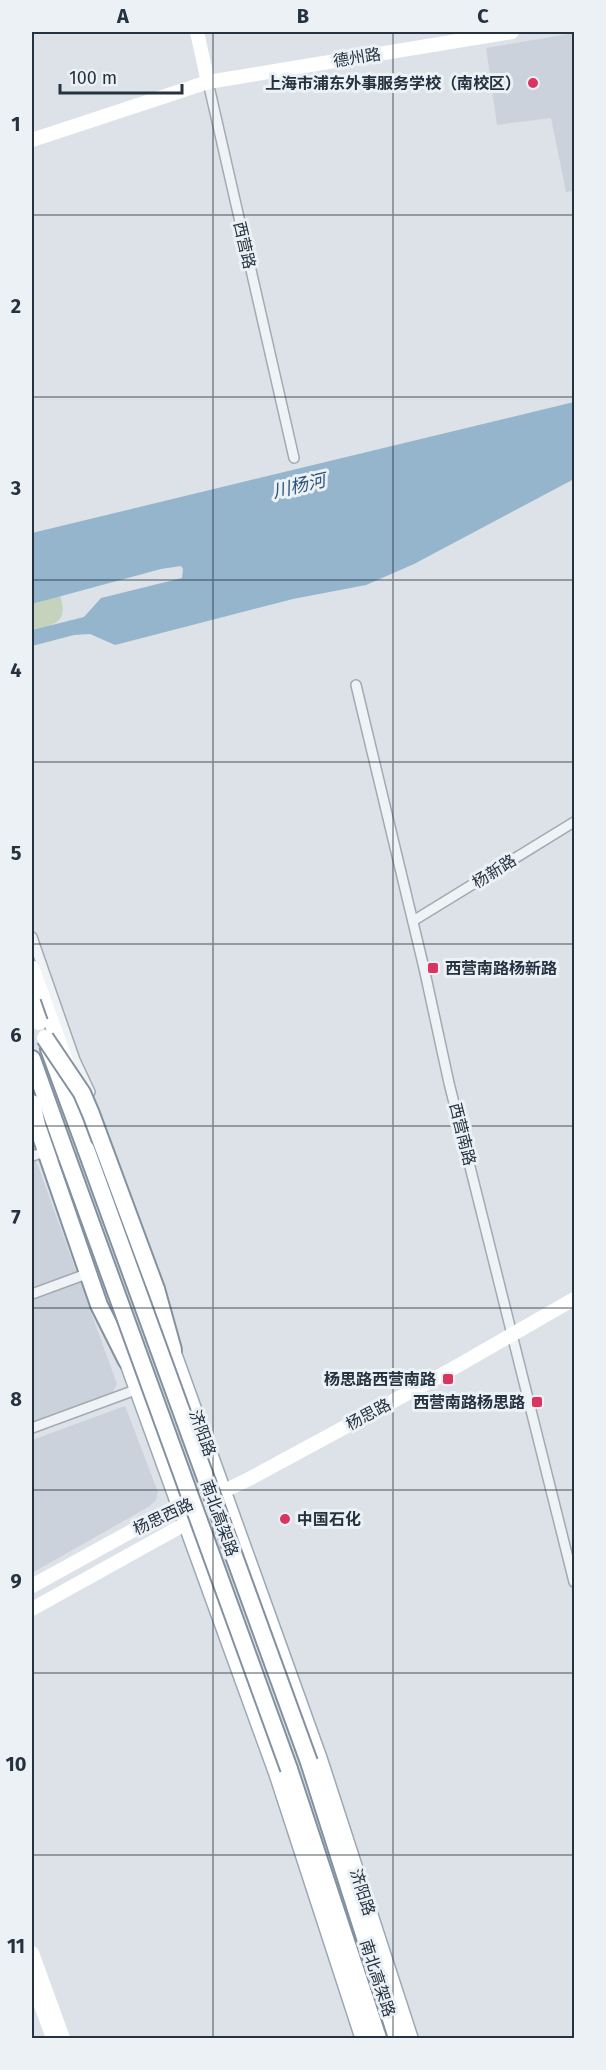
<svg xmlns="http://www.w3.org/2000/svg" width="606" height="2070" font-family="'Fira Sans','Noto Sans SC',sans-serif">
	<rect width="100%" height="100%" fill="#dde2e8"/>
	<g fill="#cbd2db">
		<path d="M574,33V191L566,192L551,118L497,125L486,48Z"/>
		<path d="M32,1149L117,1384L112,1394L32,1423Z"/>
		<path d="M125,1406L158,1492L156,1500L150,1506L32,1573V1440Z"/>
	</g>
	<path fill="#c5d3bd" d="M60,596C70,623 52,626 32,630V604Z"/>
	<path fill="#94b5cc" d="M574,402V479L414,564L366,585L293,599L115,645L90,634L74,635L32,646V630L84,617L101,598L182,578L183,569L181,566L161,569L32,604V533Z"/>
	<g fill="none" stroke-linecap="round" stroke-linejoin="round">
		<g stroke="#a2aab2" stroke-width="12">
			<g id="street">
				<path d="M208,82L294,458"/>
				<path d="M356,685L424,968L449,1083L574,1582"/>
				<path d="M413,921L574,822"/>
				<path d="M32,937L75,1060L90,1092"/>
				<path d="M32,1156L39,1154"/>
				<path d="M32,1294L81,1276"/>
				<path d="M32,1428L138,1389"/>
			</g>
		</g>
		<g stroke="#9ba8b5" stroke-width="18">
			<g id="primary">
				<path d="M32,968L66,1062"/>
				<path d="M168,1338L319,1758L410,2038"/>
				<path d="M123,1350L277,1774L363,2038"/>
			</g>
		</g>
		<g stroke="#8391a0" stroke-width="20">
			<g id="highway">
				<path d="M49,1049L86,1149"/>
				<path d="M32,1059L67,1157"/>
				<path d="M32,1103L37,1125L99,1305L127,1361"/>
				<path d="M156,1289L173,1350"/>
				<path d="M309,1762L397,2038"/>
				<path d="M289,1769L378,2038"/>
			</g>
		</g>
		<use href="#street" stroke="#f0f3f6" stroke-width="9"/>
		<g stroke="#fff" stroke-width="14">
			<path d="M197,32L208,82"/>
			<path d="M32,140L208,82L512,32"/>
			<path d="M32,1586L179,1505L224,1491L249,1479L445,1373L574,1299"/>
			<path d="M32,1609L185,1524L218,1497"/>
			<path d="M32,1953L63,2038"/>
			<path d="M32,1981L53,2038"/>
		</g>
		<use href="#primary" stroke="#fff" stroke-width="15"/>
		<use href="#highway" stroke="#fff" stroke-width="16"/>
		<g stroke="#8391a0" stroke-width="20" stroke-linecap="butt">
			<g id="highway-bridge">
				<path d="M32,1002L39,1022"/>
				<path d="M45,1038L82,1093L91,1114L156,1289"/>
				<path d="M86,1149L309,1762"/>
				<path d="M67,1157L289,1769"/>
			</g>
		</g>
		<use href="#highway-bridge" stroke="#fff" stroke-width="16"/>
	</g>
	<path fill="none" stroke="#253240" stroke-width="1.5" stroke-opacity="0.55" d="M213,32V2038M393,32V2038M32,215H574M32,397H574M32,580H574M32,762H574M32,944H574M32,1126H574M32,1308H574M32,1490H574M32,1673H574M32,1855H574"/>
	<g fill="#da355e" stroke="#ecf1f6" stroke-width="2">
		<circle cx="533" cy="83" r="6"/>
		<rect x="427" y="962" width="12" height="12" rx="3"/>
		<rect x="442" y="1373" width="12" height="12" rx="3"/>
		<rect x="531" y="1396" width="12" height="12" rx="3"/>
		<circle cx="285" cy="1519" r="6"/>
	</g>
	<g text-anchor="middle" stroke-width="6" stroke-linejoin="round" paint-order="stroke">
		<g font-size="16" fill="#253240" stroke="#ecf1f6">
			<text transform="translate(357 57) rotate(-9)" y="6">德州路</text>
			<text transform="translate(245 245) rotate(77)" y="6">西营路</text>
			<text transform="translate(494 871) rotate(-32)" y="6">杨新路</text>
			<text transform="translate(463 1134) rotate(76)" y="6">西营南路</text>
			<text transform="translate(368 1414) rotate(-28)" y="6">杨思路</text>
			<text transform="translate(203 1433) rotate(70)" y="6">济阳路</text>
			<text transform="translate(163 1516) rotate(-25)" y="6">杨思西路</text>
			<text transform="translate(220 1518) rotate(70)" y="6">南北高架路</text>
			<text transform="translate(363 1892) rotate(72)" y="6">济阳路</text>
			<text transform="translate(378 1978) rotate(72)" y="6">南北高架路</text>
		</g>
		<g font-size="16" font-weight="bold" fill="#253240" stroke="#ecf1f6" text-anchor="end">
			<text x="521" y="89">上海市浦东外事服务学校（南校区）</text>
			<text x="445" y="974" text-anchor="start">西营南路杨新路</text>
			<text x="436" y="1385">杨思路西营南路</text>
			<text x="525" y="1408">西营南路杨思路</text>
			<text x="297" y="1525" text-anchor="start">中国石化</text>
		</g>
		<g font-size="18" font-style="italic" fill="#2c5578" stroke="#ecf1f6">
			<text transform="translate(299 486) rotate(-13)" y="6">川杨河</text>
		</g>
	</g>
	<rect width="606" height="2070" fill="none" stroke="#ecf1f6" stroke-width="66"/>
	<path d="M60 84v9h122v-9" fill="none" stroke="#253240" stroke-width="3"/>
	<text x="69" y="84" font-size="18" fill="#253240" stroke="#ecf1f6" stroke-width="4.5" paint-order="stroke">100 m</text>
	<rect x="33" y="33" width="540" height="2004" fill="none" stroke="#253240" stroke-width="2"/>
	<g font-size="20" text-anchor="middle" font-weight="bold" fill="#253240">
		<text x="123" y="23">A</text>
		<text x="303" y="23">B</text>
		<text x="483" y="23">C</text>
		<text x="16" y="131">1</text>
		<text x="16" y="313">2</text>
		<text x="16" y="495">3</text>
		<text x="16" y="677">4</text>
		<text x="16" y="860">5</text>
		<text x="16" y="1042">6</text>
		<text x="16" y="1224">7</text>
		<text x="16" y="1406">8</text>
		<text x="16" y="1588">9</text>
		<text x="16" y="1771">10</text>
		<text x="16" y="1953">11</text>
	</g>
</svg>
